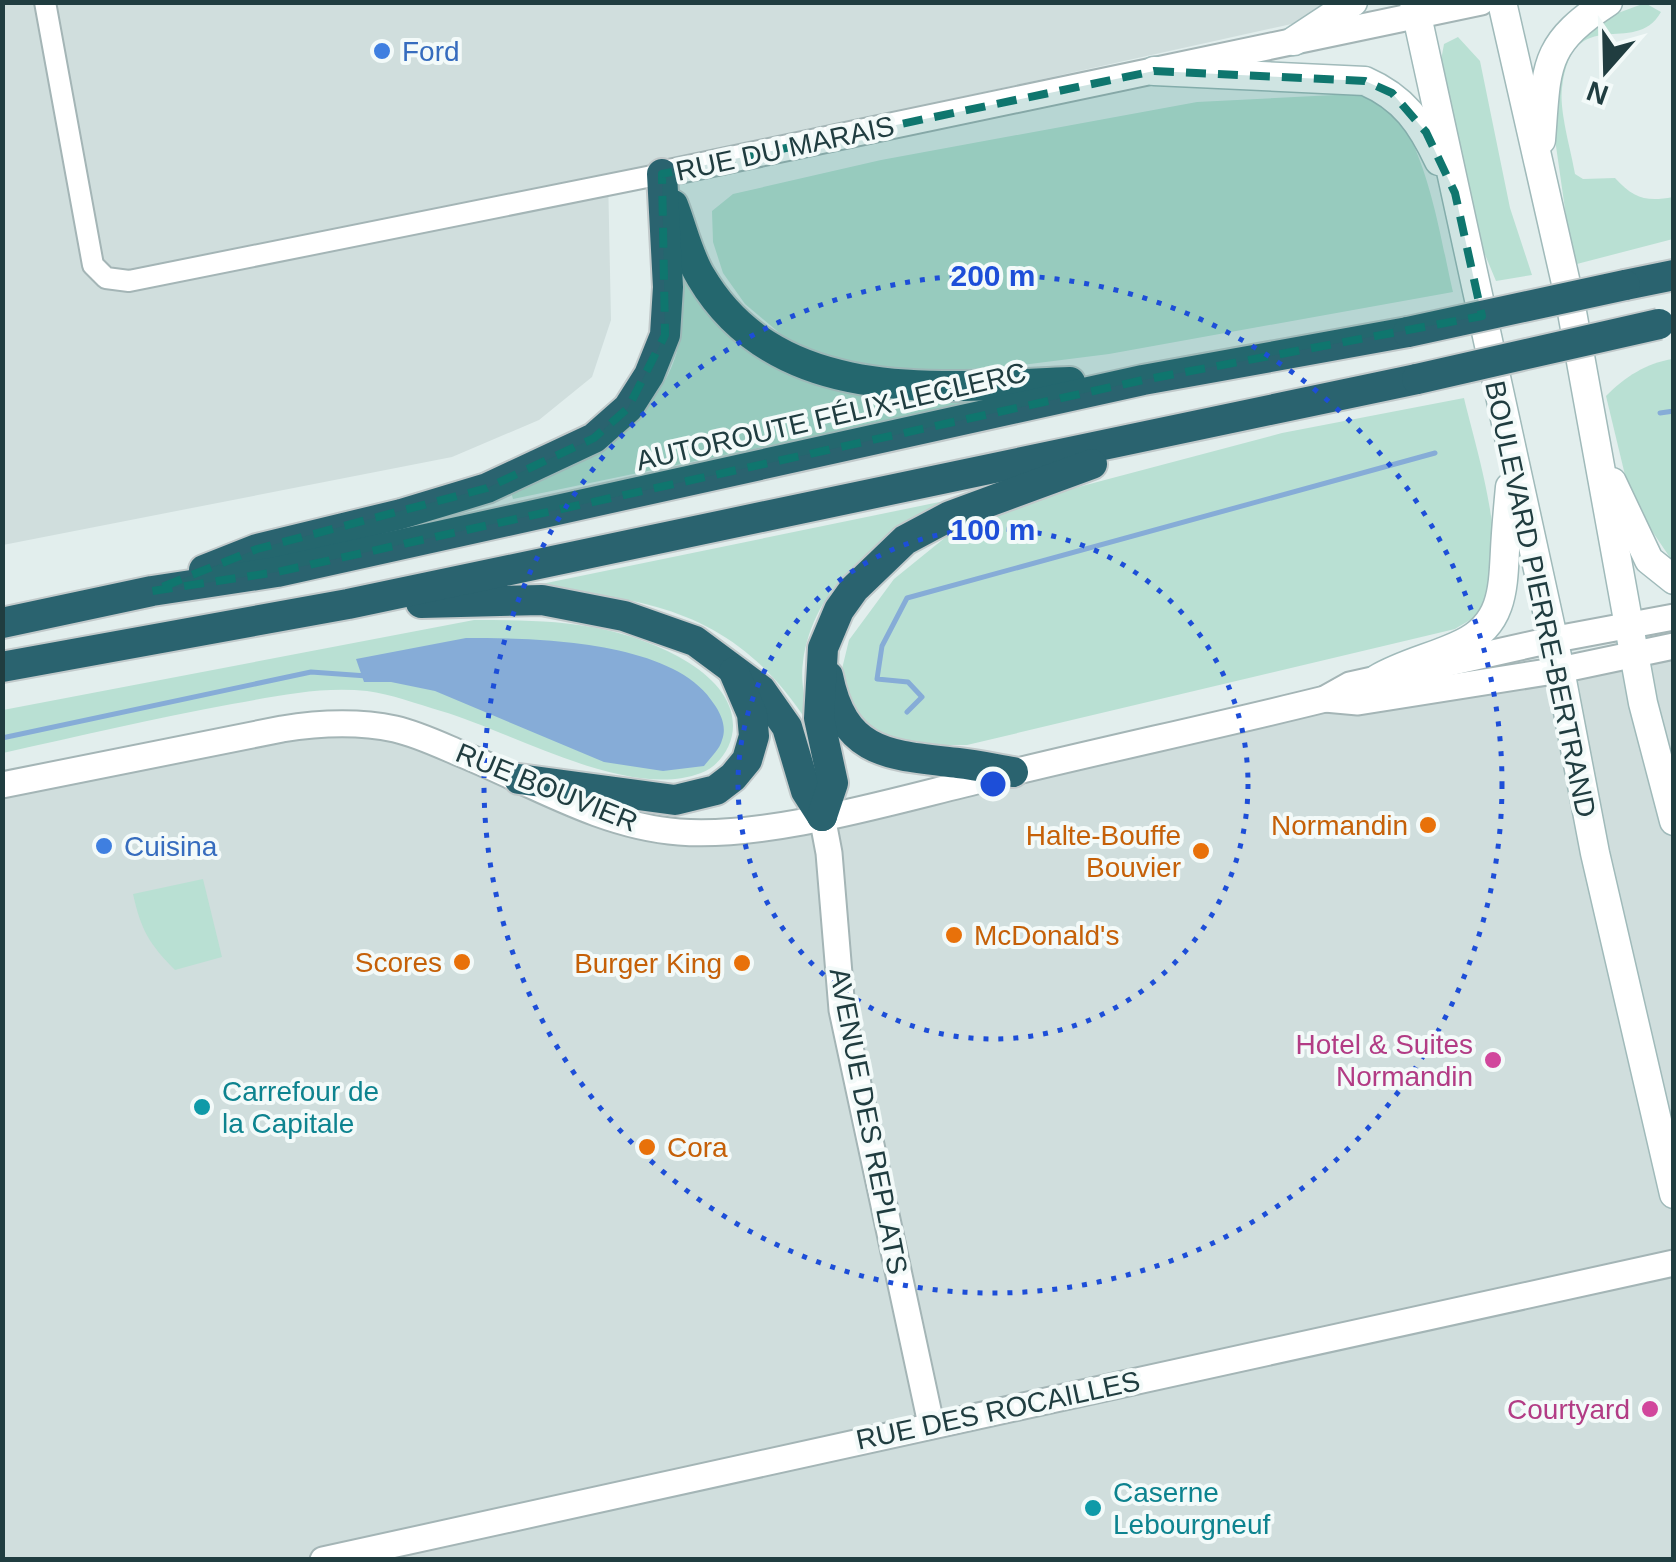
<svg xmlns="http://www.w3.org/2000/svg" width="1676" height="1562" font-family="Arial,sans-serif">
	<rect width="100%" height="100%" fill="#e2eeed"/>
	<g fill="#d0dedd">
		<path d="M3,3H1347L1337,14L608,175L611,320L592,377L539,420L452,457L3,545Z"/>
		<path d="M1673,647V1559L3,1560V785L361,725L581,808L710,833L1325,699Z"/>
	</g>
	<g fill="#b9e0d3">
		<path d="M1645,3L1661,12C1634,59 1573,0 1562,88C1559,111 1571,150 1575,174L1583,179L1615,178C1634,199 1647,202 1673,197V239L1573,265L1549,97L1575,29Z"/>
		<path d="M1458,37L1480,61L1510,208L1532,275L1496,281L1476,233L1440,66L1444,44Z"/>
		<path d="M1354,94C1361,96 1370,97 1377,100C1425,123 1441,243 1453,292L1109,354L1006,367L928,371L853,364L789,341L745,304L723,273L713,242L712,211L733,194L881,160L1197,102Z"/>
		<path d="M684,268L746,345L969,395V404L513,499L511,492C582,462 665,422 680,338C684,315 679,291 676,269Z"/>
		<path d="M1673,359V562L1631,500L1606,396C1625,377 1646,363 1673,359Z"/>
		<path d="M1464,398C1476,450 1515,566 1480,611C1475,618 1463,624 1455,629L967,745H915L880,733L859,716L844,693L841,673L849,640L894,579L973,515L1282,433Z"/>
		<path d="M954,499C886,536 815,577 803,662C800,681 806,704 808,723C736,611 647,596 522,588Z"/>
		<path d="M474,620C517,620 560,620 602,629C647,638 734,671 733,726C733,745 720,766 701,773C628,801 511,731 441,711C417,704 391,694 367,691C322,686 277,696 232,704C155,718 79,736 3,753V710Z"/>
		<path d="M203,879L222,957L175,970C149,944 141,930 133,894Z"/>
	</g>
	<path fill="#86acd7" d="M466,638C534,638 675,640 714,704C721,714 727,727 722,740C720,749 710,758 704,766L663,771L604,762L435,691L391,682H364L356,659Z"/>
	<g fill="none" stroke-linecap="round" stroke-linejoin="round">
		<g stroke="#86acd7" stroke-width="5">
			<path d="M1660,413L1674,411"/>
			<path d="M907,712L922,697L908,682L877,679L882,646L907,598L1435,453"/>
			<path d="M2,738L311,672L367,676"/>
		</g>
		<g stroke="#a4b5b6" stroke-width="24">
			<path id="minor" d="M45,2L93,265L106,278L129,281L662,174"/>
		</g>
		<g stroke="#a4b5b6" stroke-width="29">
			<g id="tertiary">
				<path d="M662,174L1481,2"/>
				<path d="M1325,699L1358,702L1560,670L1674,646"/>
				<path d="M2,785L282,729C319,723 357,721 395,729C417,734 438,744 459,753C531,782 600,826 679,832C769,839 896,800 985,779C1098,751 1212,727 1325,699L1350,685L1377,679L1551,640L1674,617"/>
				<path d="M822,816L829,853L842,1010L931,1424"/>
				<path d="M323,1560L1674,1263"/>
			</g>
		</g>
		<g stroke="#a0baba" stroke-width="31">
			<g id="secondary">
				<path d="M1414,2L1560,670L1595,853L1674,1194"/>
				<path d="M1502,2L1570,301L1643,703L1674,821"/>
				<path d="M1294,41L1353,2"/>
				<path d="M1154,71L1365,81C1404,98 1421,123 1439,161"/>
				<path d="M1541,140C1547,66 1542,45 1608,2"/>
				<path d="M1612,482L1649,560L1674,580"/>
				<path d="M1377,679C1404,663 1435,657 1463,643C1503,624 1503,588 1505,550C1506,529 1508,508 1510,487"/>
			</g>
		</g>
		<g stroke="#c1c9ca" stroke-width="34">
			<g id="motorway">
				<path d="M673,205C682,228 688,256 701,277C778,407 941,387 1070,382"/>
				<path d="M1625,285L1674,275"/>
				<path d="M204,570L257,549L401,514L487,488L594,438L628,408L649,375L665,335L668,287L662,174"/>
				<path d="M421,603L542,600L624,616L695,641L761,690L787,727L806,791L822,816"/>
				<path d="M2,623L152,591L277,572L1143,380L1408,332"/>
				<path d="M2,667L348,604L1417,379"/>
				<path d="M828,676C844,756 891,755 958,763C977,765 995,769 1013,772"/>
				<path d="M519,779L675,800L716,790L733,777L747,760L754,736L752,714L734,672"/>
				<path d="M822,816L833,783L819,718L823,648L839,610L854,589L905,540L950,516L1092,464"/>
			</g>
		</g>
		<use href="#minor" stroke="#fff" stroke-width="20"/>
		<use href="#tertiary" stroke="#fff" stroke-width="25"/>
		<use href="#secondary" stroke="#fff" stroke-width="28"/>
		<use href="#motorway" stroke="#2a636f" stroke-width="30"/>
		<g stroke="#c1c9ca" stroke-width="34" stroke-linecap="butt">
			<g id="motorway-bridge">
				<path d="M1408,332L1625,285"/>
				<path d="M1417,379L1659,324"/>
			</g>
		</g>
		<use href="#motorway-bridge" stroke="#2a636f" stroke-width="30"/>
	</g>
	<path fill="#0f766e" fill-opacity="0.2" stroke="#0f766e" stroke-width="8" stroke-dasharray="20 12" stroke-linejoin="round" d="M1154,71L1365,81L1392,93L1426,132L1455,193L1482,316L1143,380L277,572L152,591L257,549L487,488L594,438L628,408L665,335L662,174Z"/>
	<g fill="none" stroke="#1d4ed8" stroke-width="5" stroke-dasharray="5 10">
		<circle cx="993" cy="784" r="255"/>
		<circle cx="993" cy="784" r="509"/>
	</g>
	<g fill="#3f7fe0" stroke="#f3faf9" stroke-width="4">
		<circle cx="382" cy="51" r="10"/>
		<circle cx="104" cy="846" r="10"/>
	</g>
	<g fill="#e8710a" stroke="#f3faf9" stroke-width="4">
		<circle cx="1428" cy="825" r="10"/>
		<circle cx="1201" cy="851" r="10"/>
		<circle cx="954" cy="935" r="10"/>
		<circle cx="462" cy="962" r="10"/>
		<circle cx="742" cy="963" r="10"/>
		<circle cx="647" cy="1147" r="10"/>
	</g>
	<g fill="#d1479c" stroke="#f3faf9" stroke-width="4">
		<circle cx="1493" cy="1060" r="10"/>
		<circle cx="1650" cy="1409" r="10"/>
	</g>
	<g fill="#0f9aa8" stroke="#f3faf9" stroke-width="4">
		<circle cx="202" cy="1107" r="10"/>
		<circle cx="1093" cy="1508" r="10"/>
	</g>
	<g text-anchor="middle" stroke-width="8" stroke-linejoin="round" paint-order="stroke">
		<g font-size="28" fill="#366cbe" stroke="#f3faf9" text-anchor="start">
			<text x="402" y="61">Ford</text>
			<text x="124" y="856">Cuisina</text>
		</g>
		<g font-size="28" fill="#203d40" stroke="#f3faf9">
			<text transform="translate(785 148) rotate(-12)" y="10">RUE DU MARAIS</text>
			<text transform="translate(831 416) rotate(-13)" y="10">AUTOROUTE FÉLIX-LECLERC</text>
			<text transform="translate(1541 599) rotate(78)" y="10">BOULEVARD PIERRE-BERTRAND</text>
			<text transform="translate(547 787) rotate(22)" y="10">RUE BOUVIER</text>
			<text transform="translate(869 1121) rotate(79)" y="10">AVENUE DES REPLATS</text>
			<text transform="translate(998 1410) rotate(-12)" y="10">RUE DES ROCAILLES</text>
		</g>
		<g font-size="28" fill="#c56008" stroke="#f3faf9" text-anchor="end">
			<text x="1408" y="835">Normandin</text>
			<text x="1181" y="845">Halte-Bouffe<tspan x="1181" dy="32">Bouvier</tspan></text>
			<text x="974" y="945" text-anchor="start">McDonald's</text>
			<text x="442" y="972">Scores</text>
			<text x="722" y="973">Burger King</text>
			<text x="667" y="1157" text-anchor="start">Cora</text>
		</g>
		<g font-size="28" fill="#b23c85" stroke="#f3faf9" text-anchor="end">
			<text x="1473" y="1054">Hotel &amp; Suites<tspan x="1473" dy="32">Normandin</tspan></text>
			<text x="1630" y="1419">Courtyard</text>
		</g>
		<g font-size="28" fill="#0d838f" stroke="#f3faf9" text-anchor="start">
			<text x="222" y="1101">Carrefour de<tspan x="222" dy="32">la Capitale</tspan></text>
			<text x="1113" y="1502">Caserne<tspan x="1113" dy="32">Lebourgneuf</tspan></text>
		</g>
	</g>
	<circle cx="993" cy="784" r="15" fill="#1d4ed8" stroke="#f3faf9" stroke-width="5"/>
	<g font-size="30" text-anchor="middle" font-weight="bold" fill="#1d4ed8" stroke="#f3faf9" stroke-width="8" stroke-linejoin="round" paint-order="stroke">
		<text x="993" y="286">200 m</text>
		<text x="993" y="540">100 m</text>
	</g>
	<rect width="1676" height="1562" fill="none" stroke="#203d40" stroke-width="10"/>
	<g transform="translate(1606 70) rotate(200)" stroke="#f3faf9" stroke-width="8" paint-order="stroke">
	<path d="M0-8L18 38L0 25L-18 38Z" fill="#203d40"/>
	<text y="-15" font-size="28" font-weight="bold" text-anchor="middle" fill="#203d40">N</text>
	</g>
</svg>
